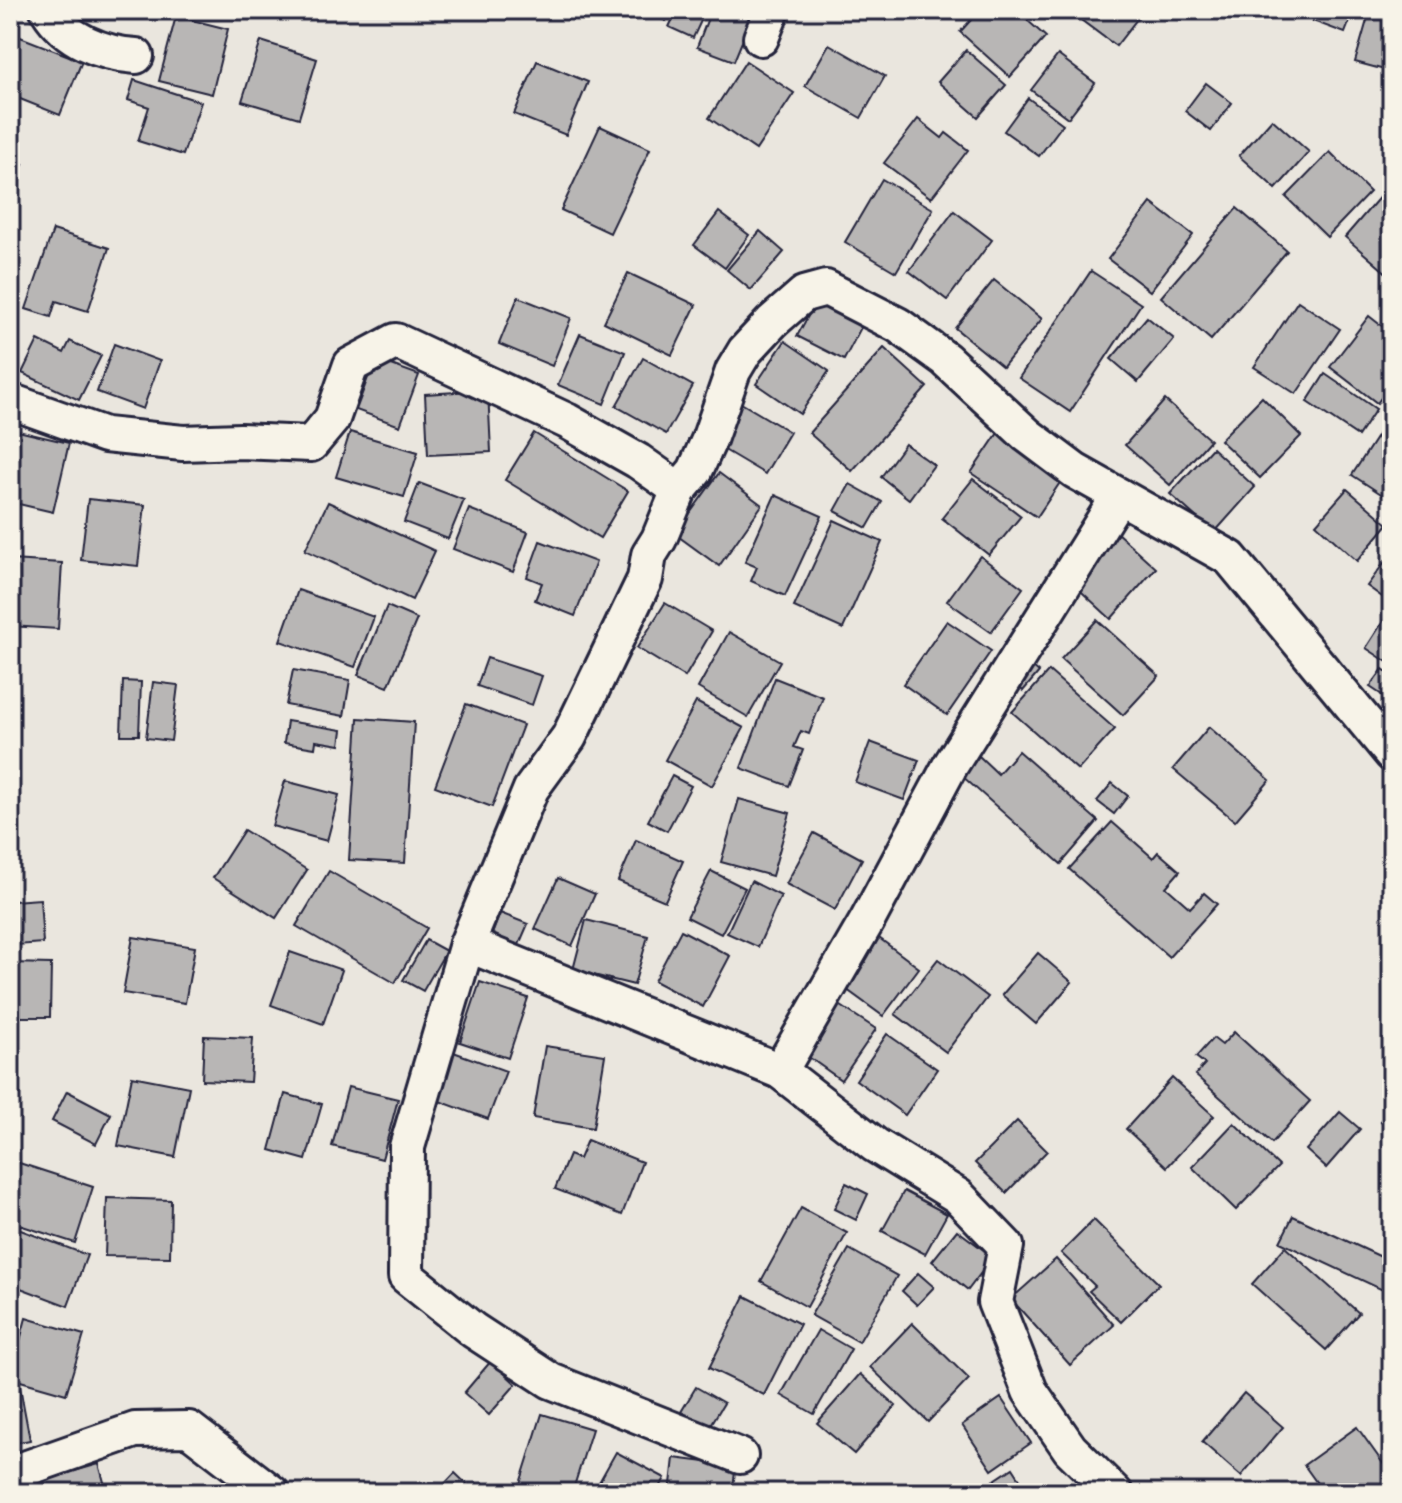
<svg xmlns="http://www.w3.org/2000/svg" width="1402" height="1503" font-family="Kalam,sans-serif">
	<rect width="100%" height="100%" fill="#eae6de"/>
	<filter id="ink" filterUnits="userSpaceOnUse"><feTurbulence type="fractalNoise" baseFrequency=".0125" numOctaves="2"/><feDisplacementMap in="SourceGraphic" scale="16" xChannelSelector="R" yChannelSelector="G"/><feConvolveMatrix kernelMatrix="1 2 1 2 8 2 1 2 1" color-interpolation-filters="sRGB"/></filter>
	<g filter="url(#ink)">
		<g fill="#b8b6b5" stroke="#22223b" stroke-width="2">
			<path d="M640,10H671L666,21Z"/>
			<path d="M677,10H706L693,38L669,27Z"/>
			<path d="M711,10H755L734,61L697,47Z"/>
			<path d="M980,10H1016L1046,37L1010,77L960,32Z"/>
			<path d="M1083,10H1144L1116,46L1077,17Z"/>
			<path d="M1292,10H1354L1345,33L1291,13Z"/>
			<path d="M1370,10H1392V72L1355,62Z"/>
			<path d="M176,16L228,29L212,94L159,81Z"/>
			<path d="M10,33L82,61L60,115L10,95Z"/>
			<path d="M261,41L317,59L299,118L242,101Z"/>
			<path d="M829,44L885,76L861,118L805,86Z"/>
			<path d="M966,50L1006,85L978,117L938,82Z"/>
			<path d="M1058,55L1095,83L1068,118L1031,90Z"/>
			<path d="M537,61L588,82L566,135L514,114Z"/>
			<path d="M746,61L794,93L756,150L709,118Z"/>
			<path d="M134,80L201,102L183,155L138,141L149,107L128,100Z"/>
			<path d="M1206,83L1232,103L1211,131L1185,111Z"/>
			<path d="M1028,98L1063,124L1039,156L1004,131Z"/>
			<path d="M918,119L942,138L946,133L968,150L931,198L884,163Z"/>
			<path d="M1272,119L1309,152L1276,189L1239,156Z"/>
			<path d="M600,126L650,149L610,233L561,210Z"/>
			<path d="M1330,152L1370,192L1327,237L1286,197Z"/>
			<path d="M10,159L23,164L10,197Z"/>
			<path d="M882,179L933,209L896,272L845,242Z"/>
			<path d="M1383,193L1392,201L1390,276L1345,237Z"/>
			<path d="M1151,203L1193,235L1150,291L1108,259Z"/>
			<path d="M1237,208L1287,251L1211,340L1161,297Z"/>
			<path d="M954,211L992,240L947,300L909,271Z"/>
			<path d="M719,212L749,235L725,268L694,245Z"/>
			<path d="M53,230L109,248L88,311L56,301L51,317L26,309Z"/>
			<path d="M760,231L784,252L751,290L727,270Z"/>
			<path d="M1091,271L1141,304L1070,412L1019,378Z"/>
			<path d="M628,273L696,305L672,355L604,322Z"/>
			<path d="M994,280L1042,319L1003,367L955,328Z"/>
			<path d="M822,291L867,316L844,360L797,336Z"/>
			<path d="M518,297L571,318L552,366L499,344Z"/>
			<path d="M1298,301L1340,329L1296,394L1254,367Z"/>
			<path d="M1369,316L1392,334V384L1377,403L1330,367Z"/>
			<path d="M1147,317L1174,339L1138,382L1111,359Z"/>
			<path d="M580,334L625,352L604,404L558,385Z"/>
			<path d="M38,340L64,353L70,341L101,356L79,400L22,373Z"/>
			<path d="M785,341L829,371L800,414L756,384Z"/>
			<path d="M114,344L160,361L143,409L97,392Z"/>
			<path d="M884,348L927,387L852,471L809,433Z"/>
			<path d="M643,358L693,386L666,434L616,406Z"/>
			<path d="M375,359L419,375L400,426L356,410Z"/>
			<path d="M1325,374L1376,409L1358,436L1307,402Z"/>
			<path d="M488,390L491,452L428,455L425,394Z"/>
			<path d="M1262,397L1301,436L1260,478L1220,440Z"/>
			<path d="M1165,400L1210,440L1170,485L1125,445Z"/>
			<path d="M741,403L790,432L765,474L716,445Z"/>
			<path d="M1000,430L1065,475L1037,517L971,473Z"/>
			<path d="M18,431L69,443L53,512L10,502V463Z"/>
			<path d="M350,432L418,452L404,497L336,477Z"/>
			<path d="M1380,432L1392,440V501L1352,475Z"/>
			<path d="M534,433L628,491L600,538L505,480Z"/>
			<path d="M905,444L934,465L909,499L881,477Z"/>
			<path d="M1212,448L1255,487L1214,533L1170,494Z"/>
			<path d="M719,473L762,505L719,566L675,534Z"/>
			<path d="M973,479L1021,516L989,555L942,518Z"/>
			<path d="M419,483L464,500L448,539L404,522Z"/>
			<path d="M850,484L882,502L867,528L835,511Z"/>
			<path d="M1347,489L1388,524L1357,561L1316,524Z"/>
			<path d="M775,495L822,516L785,596L751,581L757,567L745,562Z"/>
			<path d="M88,499L145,505L138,566L81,560Z"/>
			<path d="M328,502L435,551L412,600L305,550Z"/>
			<path d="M469,509L528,532L513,572L453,549Z"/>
			<path d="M834,520L882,542L843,629L794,607Z"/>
			<path d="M1116,532L1156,568L1111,619L1071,582Z"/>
			<path d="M540,541L596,562L575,616L535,600L542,583L527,577Z"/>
			<path d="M1392,552V604L1367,586Z"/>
			<path d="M980,556L1023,588L991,632L947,601Z"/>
			<path d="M10,560L62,563L58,629L10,626Z"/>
			<path d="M298,590L374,617L355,667L280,641Z"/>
			<path d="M665,603L712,631L685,677L637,648Z"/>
			<path d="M387,606L417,619L388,687L358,675Z"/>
			<path d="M1389,612L1392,613V665L1366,648Z"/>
			<path d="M1097,620L1159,676L1123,715L1061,659Z"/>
			<path d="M947,621L991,651L947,715L903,684Z"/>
			<path d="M729,632L780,661L748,717L698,688Z"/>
			<path d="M487,658L542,676L532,705L477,686Z"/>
			<path d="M1026,661L1039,672L1023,691L1010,679Z"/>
			<path d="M1383,669L1392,676V694L1388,699L1370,687Z"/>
			<path d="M293,670L350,680L344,716L286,705Z"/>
			<path d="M1049,671L1115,729L1078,770L1012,712Z"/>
			<path d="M775,678L823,697L809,734L801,731L794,747L803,750L789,786L741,768Z"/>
			<path d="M123,681L141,682L139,735H121Z"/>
			<path d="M153,682L178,685L171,741L146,738Z"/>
			<path d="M696,702L744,728L712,786L665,760Z"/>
			<path d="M466,704L523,725L492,807L435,786Z"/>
			<path d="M358,718L414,722L405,863L349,860Z"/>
			<path d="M287,721L342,730L340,745L316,741L315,748L284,743Z"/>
			<path d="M1209,727L1270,780L1235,821L1173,769Z"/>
			<path d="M870,742L919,760L904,800L855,782Z"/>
			<path d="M1018,751L1098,821L1061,864L962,776L979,756L998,774Z"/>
			<path d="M672,776L691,786L667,831L648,821Z"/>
			<path d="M285,781L339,795L327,841L272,826Z"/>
			<path d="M1112,783L1128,796L1114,814L1097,801Z"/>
			<path d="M739,799L790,813L772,876L721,862Z"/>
			<path d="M1112,822L1153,858L1158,852L1180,871L1166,887L1190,908L1204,893L1217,904L1169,957L1069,869Z"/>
			<path d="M244,830L307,870L276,918L213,878Z"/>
			<path d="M814,833L862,859L835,910L786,884Z"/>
			<path d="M636,840L683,861L665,901L618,881Z"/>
			<path d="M329,871L427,928L395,983L296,926Z"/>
			<path d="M711,871L745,888L721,934L687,917Z"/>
			<path d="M558,878L595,894L572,946L535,929Z"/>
			<path d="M751,881L781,896L758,947L727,933Z"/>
			<path d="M40,899L43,943L16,945L13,901Z"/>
			<path d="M500,913L528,924L518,947L491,937Z"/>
			<path d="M586,920L648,936L634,985L573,970Z"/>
			<path d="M681,930L730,956L703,1007L654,981Z"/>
			<path d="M875,935L919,968L883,1016L839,984Z"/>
			<path d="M133,937L195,947L185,1003L123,993Z"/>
			<path d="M426,940L446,951L423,991L403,980Z"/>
			<path d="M290,952L342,970L323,1024L271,1005Z"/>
			<path d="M1038,953L1072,982L1036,1024L1002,995Z"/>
			<path d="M938,959L988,997L946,1052L895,1014Z"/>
			<path d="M10,963L51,964L50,1017H10Z"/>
			<path d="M480,982L528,998L508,1058L460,1042Z"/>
			<path d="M838,1004L876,1029L841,1080L803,1053Z"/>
			<path d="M1234,1032L1310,1101L1272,1143L1195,1075L1205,1064L1196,1057L1213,1038L1222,1045Z"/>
			<path d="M887,1034L937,1069L905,1115L856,1080Z"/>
			<path d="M204,1036L253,1038L250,1082L202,1080Z"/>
			<path d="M545,1046L605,1055L593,1128L533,1118Z"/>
			<path d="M448,1050L506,1071L488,1119L431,1098Z"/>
			<path d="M132,1076L189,1087L175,1157L118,1146Z"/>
			<path d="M1172,1078L1214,1116L1167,1167L1126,1129Z"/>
			<path d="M348,1087L398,1099L382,1159L332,1146Z"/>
			<path d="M67,1091L111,1114L96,1144L52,1121Z"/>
			<path d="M285,1094L322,1104L306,1160L270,1150Z"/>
			<path d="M1392,1094V1133L1380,1121L1389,1112L1382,1105Z"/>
			<path d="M1340,1112L1360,1129L1326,1168L1306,1150Z"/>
			<path d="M1017,1121L1047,1151L1006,1193L975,1163Z"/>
			<path d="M1234,1123L1279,1166L1236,1210L1192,1167Z"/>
			<path d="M587,1140L642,1162L622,1215L555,1189L569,1155L579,1159Z"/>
			<path d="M10,1160L93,1187L75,1243L10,1222Z"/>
			<path d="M846,1183L868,1194L856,1220L834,1209Z"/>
			<path d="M904,1191L947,1214L925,1254L882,1231Z"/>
			<path d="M107,1198L171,1200L170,1257L105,1256Z"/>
			<path d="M801,1208L847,1233L807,1307L761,1281Z"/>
			<path d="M1293,1216L1392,1262V1276L1385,1291L1280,1242Z"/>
			<path d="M1094,1220L1159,1284L1121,1322L1089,1291L1095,1286L1061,1253Z"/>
			<path d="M10,1226L87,1255L68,1306L10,1284Z"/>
			<path d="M957,1230L993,1257L968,1290L932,1261Z"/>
			<path d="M1285,1247L1359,1313L1326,1350L1252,1284Z"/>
			<path d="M849,1249L897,1276L859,1342L811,1315Z"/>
			<path d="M1056,1259L1114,1325L1070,1365L1011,1299Z"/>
			<path d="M918,1273L934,1287L917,1305L902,1291Z"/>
			<path d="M745,1296L800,1324L764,1395L709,1368Z"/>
			<path d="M26,1318L84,1335L66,1394L10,1378Z"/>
			<path d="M912,1323L969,1379L928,1422L870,1367Z"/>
			<path d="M818,1330L851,1349L814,1414L781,1395Z"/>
			<path d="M491,1361L516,1384L489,1415L464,1393Z"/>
			<path d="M860,1374L896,1406L854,1454L817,1423Z"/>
			<path d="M20,1387L30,1440L10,1444V1389Z"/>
			<path d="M696,1387L724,1403L709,1428L681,1412Z"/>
			<path d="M1244,1393L1283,1427L1241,1476L1202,1442Z"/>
			<path d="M1001,1398L1031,1443L992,1470L962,1425Z"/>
			<path d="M542,1414L592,1429L572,1493H527L518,1490Z"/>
			<path d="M1357,1427L1392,1476V1487L1383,1493H1324L1304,1465Z"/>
			<path d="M616,1452L665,1478L657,1493H593Z"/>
			<path d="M674,1458L736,1466L732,1493H670Z"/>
			<path d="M99,1464L107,1493H47L43,1480Z"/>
			<path d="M1013,1468L1029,1493H975Z"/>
			<path d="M455,1473L476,1493H436Z"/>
		</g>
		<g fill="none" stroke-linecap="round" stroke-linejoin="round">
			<g stroke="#22223b" stroke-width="40">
				<g id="street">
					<path d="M48,10C66,40 103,54 136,56"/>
					<path d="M761,38L772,10"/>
					<path d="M10,401L105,435L183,443L240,441L311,444L332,419L351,365L396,341L567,421L638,461L679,490"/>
					<path d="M467,944L780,1071L875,1145L958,1196L1006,1246L995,1302L1030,1391L1070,1449L1115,1493"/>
					<path d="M780,1071L867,921L950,766L1119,496"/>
					<path d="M740,1456L551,1381L473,1330L406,1276L407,1147L467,944L531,789L569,737L645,579L649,555L659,539L679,490L695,471L709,440L733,371L745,351L772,322L804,294L826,288L898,325L945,359L1027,435L1075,471L1230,558L1392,754"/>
					<path d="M10,1474L135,1430L189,1429L272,1493"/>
				</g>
			</g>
			<use href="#street" stroke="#f7f3e8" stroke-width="34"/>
		</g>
	</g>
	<rect width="1402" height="1503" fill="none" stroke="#f7f3e8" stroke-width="40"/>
	<rect x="20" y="20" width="1362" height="1463" fill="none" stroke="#22223b" stroke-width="3" filter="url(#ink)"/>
</svg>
